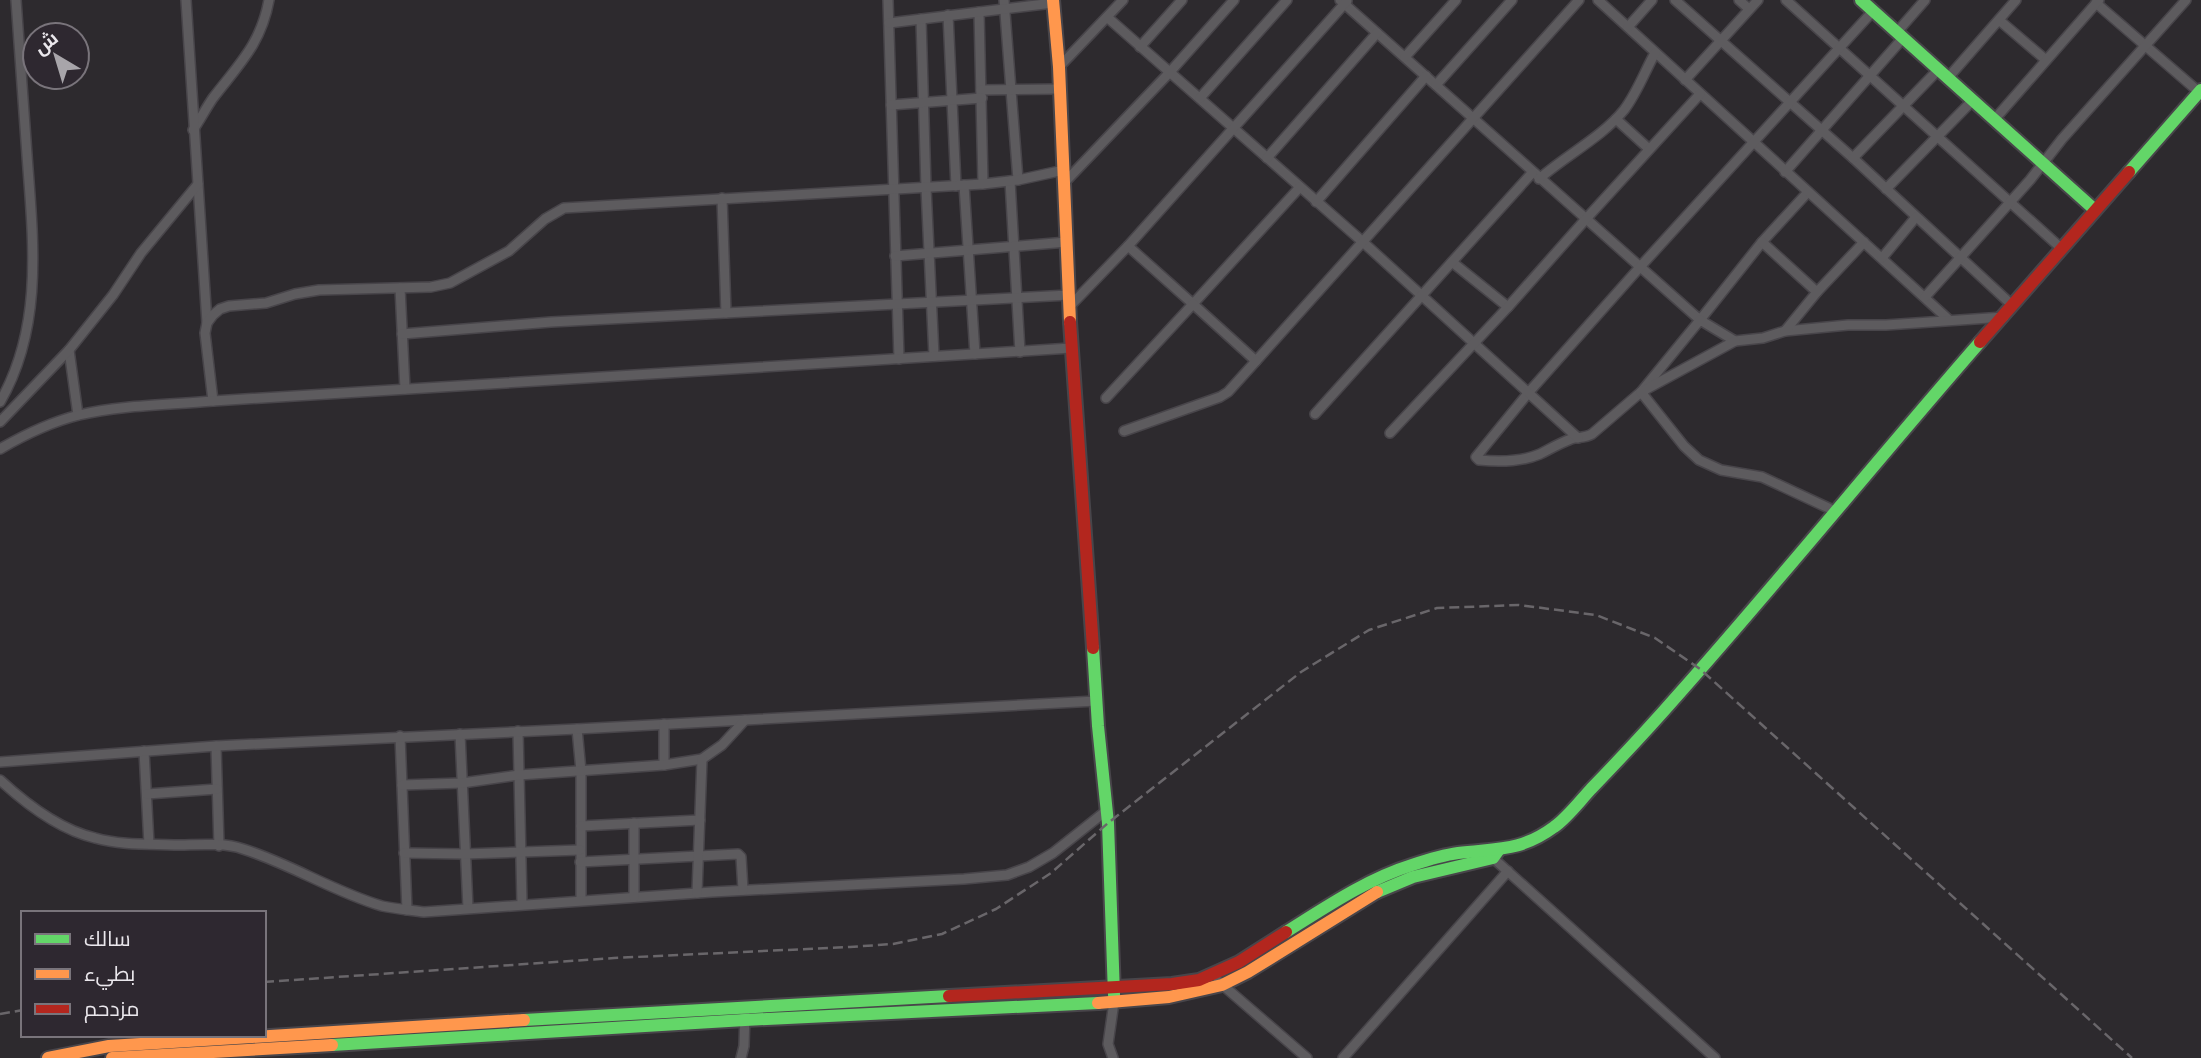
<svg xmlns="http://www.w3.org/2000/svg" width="2201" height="1058" font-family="Cabin,Cairo,sans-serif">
	<rect width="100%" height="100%" fill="#2d2a2e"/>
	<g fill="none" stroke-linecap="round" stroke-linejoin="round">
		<g stroke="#48454a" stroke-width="12">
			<g id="street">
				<path d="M888,0L899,359"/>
				<path d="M1004,0L1018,180"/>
				<path d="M1340,0L1700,320L1762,242L1808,192"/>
				<path d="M1598,0L1948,319"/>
				<path d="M1675,0L1853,158L2013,306"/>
				<path d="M1739,0L1749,9"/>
				<path d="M1786,0L2062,249"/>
				<path d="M2096,3L2199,92"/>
				<path d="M1873,11L1640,267L1529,392L1476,457L1479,460C1499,462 1521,462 1540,454C1550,449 1560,443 1571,439C1578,437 1585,438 1592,434L1641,392L1700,320L1735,341L1763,338L1785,331L1848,325H1886L2004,317"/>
				<path d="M979,12L983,184"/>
				<path d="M948,15L956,186"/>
				<path d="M1107,17L1364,243L1578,438"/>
				<path d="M921,19L926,188L934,356"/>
				<path d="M1999,20L2046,60"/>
				<path d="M889,23L1053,3"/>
				<path d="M1628,27L1652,0"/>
				<path d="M1897,32L1925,0"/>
				<path d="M1140,47L1182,0"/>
				<path d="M1405,57L1456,0"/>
				<path d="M1059,67L1123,0"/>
				<path d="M1947,79L2016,0"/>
				<path d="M1685,80L1758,0"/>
				<path d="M1436,85L1512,0"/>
				<path d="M981,90L1060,89"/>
				<path d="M1200,98L1287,0"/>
				<path d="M891,105L982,98"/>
				<path d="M1616,119L1649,149"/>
				<path d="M1994,120L2099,0"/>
				<path d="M193,130C200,120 206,108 213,98C239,64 261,44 269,0"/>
				<path d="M1267,158L1377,33"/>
				<path d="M1853,158L1938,70"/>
				<path d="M1785,172L1903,38"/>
				<path d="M1539,179C1566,155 1601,138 1624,110C1637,93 1645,71 1655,53"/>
				<path d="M1010,181L1020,352"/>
				<path d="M1064,183L1170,72L1234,0"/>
				<path d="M198,184L207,323"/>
				<path d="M964,185L975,354"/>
				<path d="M1886,189L1972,101"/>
				<path d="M722,198L726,313"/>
				<path d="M1316,202L1426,76"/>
				<path d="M1762,242L1817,292"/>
				<path d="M1128,246L1193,304L1300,187"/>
				<path d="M895,256L1067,242"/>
				<path d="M1882,258L1916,217"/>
				<path d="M1452,262L1508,307"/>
				<path d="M400,288L405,389"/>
				<path d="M1925,297L2030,180L2062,139L2186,0"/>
				<path d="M1069,307L1128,246L1347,1"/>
				<path d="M1785,331L1817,292L1864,242"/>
				<path d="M402,334L551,322L1069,295"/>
				<path d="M1735,341L1641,392L1684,446L1699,460L1721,470L1762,477L1835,511"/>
				<path d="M69,350L78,415"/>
				<path d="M1106,398L1193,304L1256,361L1579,0"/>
				<path d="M213,401L205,333L207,323L213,315L220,309L229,306L266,303L295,294L319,290L431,287L450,283L509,251L545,219L564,208L983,184L1018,180L1064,170"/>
				<path d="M0,402C44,326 33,239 27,155C23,104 20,52 16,0"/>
				<path d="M1315,414L1532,173"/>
				<path d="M0,422L69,350L113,295L141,253L198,184L186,0"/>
				<path d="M1124,431L1220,397L1228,392L1256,361"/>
				<path d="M1390,433L1508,307L1585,220L1700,94"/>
				<path d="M0,449C24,435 51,422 79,415C121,405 169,405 213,401L1071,348"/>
				<path d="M577,729L581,771V900"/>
				<path d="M518,731L522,904"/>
				<path d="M460,734L468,908"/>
				<path d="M400,736L407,910"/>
				<path d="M216,746L219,846"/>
				<path d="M144,751L149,844"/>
				<path d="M0,762L216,746L577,729L1096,701"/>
				<path d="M664,765V724"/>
				<path d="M0,780C26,804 60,830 95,838C120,845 148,844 174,845C196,845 222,842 243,849C291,864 334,892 382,906C396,909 410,910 424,912L712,892L964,879L1007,875L1029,867L1053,853L1106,811"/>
				<path d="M402,785L462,783L519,775L664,765L702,759L722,745L745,720"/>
				<path d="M147,794L217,789"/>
				<path d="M581,826L700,820"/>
				<path d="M404,853L465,854L580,850"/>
				<path d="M1493,858L1715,1058"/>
				<path d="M580,862L738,854L741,857L743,890"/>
				<path d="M697,893L702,759"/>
				<path d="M634,897V823"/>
				<path d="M1218,981L1307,1058"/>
				<path d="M741,1058L744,1046L745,1014"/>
				<path d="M1113,1058L1108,1044L1114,1002"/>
				<path d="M1343,1058L1508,871"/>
			</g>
		</g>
		<g stroke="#48454a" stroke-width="16">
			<g id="fast">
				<path d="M1861,0L2095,210"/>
				<path d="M2129,172L2201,90"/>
				<path d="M1093,648L1098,726L1108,823L1114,995"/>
				<path d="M1377,892L1413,877L1493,858L1498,851"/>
				<path d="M1286,932C1326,907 1367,879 1412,865C1427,860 1443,855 1458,853C1497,848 1520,852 1554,827C1567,818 1579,802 1591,789C1620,759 1649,728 1677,696C1780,580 1878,459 1980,342"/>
				<path d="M524,1020L949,996"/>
				<path d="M332,1045L745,1020L1098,1003"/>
			</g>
		</g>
		<g stroke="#48454a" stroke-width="16">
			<g id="slow">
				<path d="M1053,0L1059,67L1070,322"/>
				<path d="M1098,1003L1169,997L1222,985L1248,972L1377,892"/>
				<path d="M48,1058L109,1046L524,1020"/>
				<path d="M112,1058L332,1045"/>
			</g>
		</g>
		<g stroke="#48454a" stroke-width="16">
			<g id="jam">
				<path d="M1070,322L1093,648"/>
				<path d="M1980,342L2129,172"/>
				<path d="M949,996L1172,984L1199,980L1239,962L1286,932"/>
			</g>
		</g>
		<use href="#street" stroke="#5d5b5e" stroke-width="9"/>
		<use href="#fast" stroke="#63d668" stroke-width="12"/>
		<use href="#slow" stroke="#ff974d" stroke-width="12"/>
		<use href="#jam" stroke="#b3261e" stroke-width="12"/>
		<g stroke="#69666a" stroke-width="2.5" stroke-dasharray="10 5" stroke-linecap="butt">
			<path d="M264,982L614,958L850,947L893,944L942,934L996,909L1051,873L1108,823L1301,672L1369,630L1437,608L1519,605L1596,615L1655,638L1700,669L2132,1058"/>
			<path d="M0,1014L23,1010"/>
		</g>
	</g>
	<rect x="21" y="911" width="245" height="126" fill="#2e2830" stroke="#79747b" stroke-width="2"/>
	<rect x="35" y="934" width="35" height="10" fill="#63d668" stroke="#79747b" stroke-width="2"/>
	<text x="84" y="946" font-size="21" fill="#eae7ec">سالك</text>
	<rect x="35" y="969" width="35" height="10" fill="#ff974d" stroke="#79747b" stroke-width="2"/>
	<text x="84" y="981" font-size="21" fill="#eae7ec">بطيء</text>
	<rect x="35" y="1004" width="35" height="10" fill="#b3261e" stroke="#79747b" stroke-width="2"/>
	<text x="84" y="1016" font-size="21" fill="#eae7ec">مزدحم</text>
	<g transform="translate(56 56) rotate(322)"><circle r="33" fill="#2e2830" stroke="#79747b" stroke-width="2"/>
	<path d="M0-5L12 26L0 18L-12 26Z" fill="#a8a5aa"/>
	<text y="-10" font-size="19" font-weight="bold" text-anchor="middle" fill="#eae7ec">ش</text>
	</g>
</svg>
